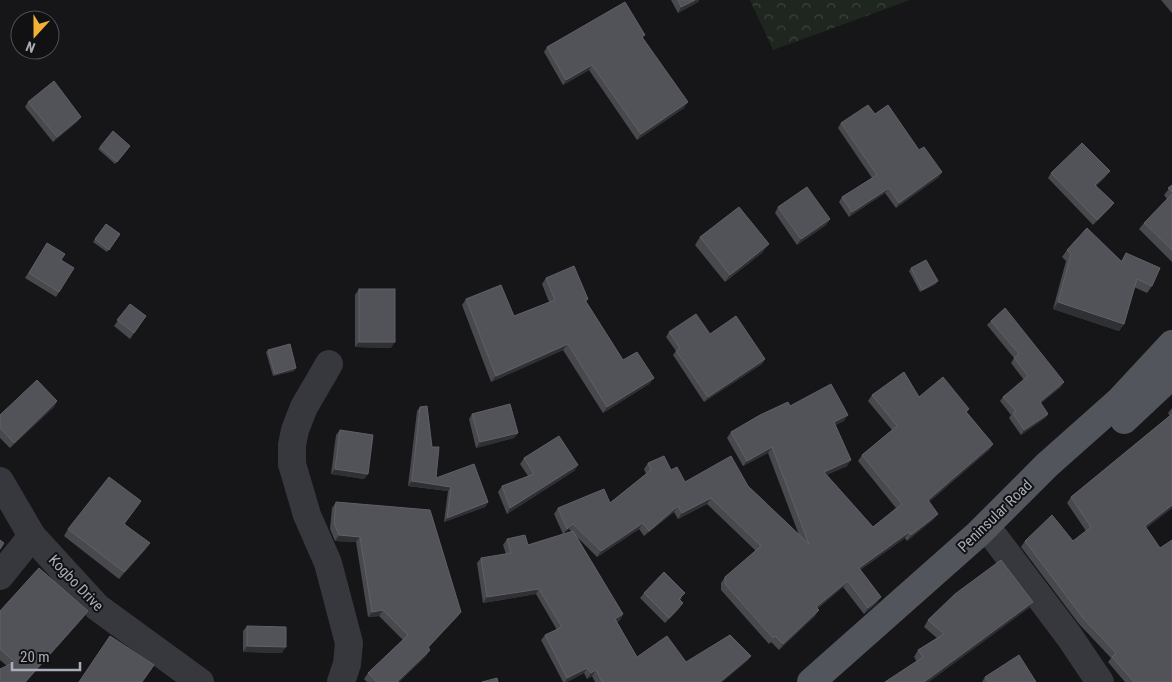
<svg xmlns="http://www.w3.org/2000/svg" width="1172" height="682" font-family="'Roboto Condensed',sans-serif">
	<defs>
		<pattern id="forest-crowns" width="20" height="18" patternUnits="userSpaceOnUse" patternTransform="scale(1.25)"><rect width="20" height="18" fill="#1e261f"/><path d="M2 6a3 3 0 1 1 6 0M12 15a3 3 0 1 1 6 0" fill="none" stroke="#3c433d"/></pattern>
	</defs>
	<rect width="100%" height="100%" fill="#161618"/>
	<path fill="url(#forest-crowns)" d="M750,0H910L773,50Z"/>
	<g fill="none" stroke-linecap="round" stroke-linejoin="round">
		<g stroke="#37383d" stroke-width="28">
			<path d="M329,364L304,407L295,430L292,445V464L307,515L328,563L349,643L347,664L341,682"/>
			<path d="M0,481L32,536L97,607L200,682"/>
			<path d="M995,538L1069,636L1100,682"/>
			<path d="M0,576L32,536"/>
		</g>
		<g stroke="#53555c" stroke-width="28">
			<path d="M1124,420L1172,375"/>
			<path d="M811,682L978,534L1047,465L1119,401L1172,344"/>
		</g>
	</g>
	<g fill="#47494d">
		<path d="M671,0H699L698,2L678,13Z"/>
		<path d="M1161,0H1172V13Z"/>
		<path d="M643,38L684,108L637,140L589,70L563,85L544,52L547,47Z"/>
		<path d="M28,102L81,117L77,122L53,142L25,107Z"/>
		<path d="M875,114L939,177L896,208L885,193L849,217L839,202L842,197L872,178L838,128L841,123Z"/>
		<path d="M100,147L128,149L115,164L98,149Z"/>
		<path d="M1051,173L1106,176L1096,186L1114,203L1110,208L1093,225L1048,178Z"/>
		<path d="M1172,185V262L1139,229L1144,223L1167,199L1164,195Z"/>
		<path d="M778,207L830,219L826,225L797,245L775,213Z"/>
		<path d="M106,224L120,234L107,252L93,242Z"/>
		<path d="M700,237L763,252L725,282L695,245Z"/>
		<path d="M44,248L61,260L59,292L56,297L25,278Z"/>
		<path d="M1067,250L1121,261L1126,253L1152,286L1147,293L1134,287L1124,324L1119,331L1053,309L1066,261L1062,257Z"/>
		<path d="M911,268L936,284L920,292L909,271Z"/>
		<path d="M546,278L588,299L586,302L623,360L654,378L649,384L603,413L563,350L491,382L462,305L466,299L514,316L549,302L542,284Z"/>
		<path d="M359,289L391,348L355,347V295Z"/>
		<path d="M130,304L146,316L130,339L114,326Z"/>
		<path d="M991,321L1061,387L1041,403L1048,414L1045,418L1021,435L1009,418L1011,415L1000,401L1003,397L1024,380L1011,363L1014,358L987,325Z"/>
		<path d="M669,332L710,334L765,359L762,364L704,402L673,355L676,351L666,337Z"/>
		<path d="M268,350L294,371L273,376L266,352Z"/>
		<path d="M872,395L919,397L967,412L993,444L989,450L929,502L934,519L907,541L905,538L860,570L877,603L864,614L843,587L818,608L815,616L779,650L771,642L769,644L721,590V583L725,577L756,551L707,504L678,519L674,512L644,536L639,529L597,557L577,537L623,614L620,620L617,622L637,657L686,662L751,656L747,661L722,682H595L592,676L587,679L584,673L567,682H563L541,640L545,635L557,630L536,594L483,603L477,563L481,558L506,554L503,545L507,539L528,545L572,532L569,529L563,534L554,514L558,508L610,503L646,474L644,469L648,463L671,470L685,482L748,486L799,535L768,453L743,466L727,438L731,432L790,406L844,421L835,425L847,466L826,475L873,527L896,508L858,461L862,455L892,430L868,401Z"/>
		<path d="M57,401L54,407L10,448L0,438V415Z"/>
		<path d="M420,407L436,478L488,502L485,507L444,522L448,491L408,486L417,411Z"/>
		<path d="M1172,408V508L1146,528L1172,682H1125L1108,662L1111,658L1079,624L1021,547L1025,541H1073L1086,531L1067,503L1071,497L1170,416L1168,413Z"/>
		<path d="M472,414L518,433L514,438L476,448L469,419Z"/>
		<path d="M340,430L368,474L364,479L331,474L336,435Z"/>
		<path d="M524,458L578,465L574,471L507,514L498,492L502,486L528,476L520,464Z"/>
		<path d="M336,502L461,612L457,617L428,648L430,650L426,656L399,682H367L364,679L368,673L403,640L379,616L368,617L356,542L335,541L330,529L332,508Z"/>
		<path d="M125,524L145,550L119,579L64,536L68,529Z"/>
		<path d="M644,593L682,598L680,600L679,609L665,623L640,598Z"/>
		<path d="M1029,608L917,662L914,657L918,650L937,638L924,627L928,620Z"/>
		<path d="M0,611H88L83,618L26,682L0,660Z"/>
		<path d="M247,626L282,653L243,652V631Z"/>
		<path d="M985,677L1036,682H982Z"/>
	</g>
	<g fill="#2f3033">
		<path d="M695,0H699L698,2L678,13L681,7Z"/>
		<path d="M592,65L589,70L563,85L566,80Z"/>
		<path d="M688,102L684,108L637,140L641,134Z"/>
		<path d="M81,117L77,122L53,142L57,137Z"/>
		<path d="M1110,171L1106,176L1092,190L1095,185Z"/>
		<path d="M942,172L939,177L896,208L899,203Z"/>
		<path d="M889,188L885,193L849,217L852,212Z"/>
		<path d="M1114,203L1110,208L1093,225L1097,220Z"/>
		<path d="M830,219L826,225L797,245L801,239Z"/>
		<path d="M769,244L763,252L725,282L730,275Z"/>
		<path d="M938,281L936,284L920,292L922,290Z"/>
		<path d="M1058,302L1124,324L1119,331L1053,309Z"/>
		<path d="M359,342H395L391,348L355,347Z"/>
		<path d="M568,344L563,350L491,382L496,376Z"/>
		<path d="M765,359L762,364L704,402L708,397Z"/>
		<path d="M296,368L294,371L273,376L275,374Z"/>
		<path d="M654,378L649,384L603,413L607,407Z"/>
		<path d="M1064,382L1061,387L1037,406L1040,402Z"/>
		<path d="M57,401L54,407L10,448L14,443Z"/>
		<path d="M1048,414L1045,418L1021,435L1024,430Z"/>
		<path d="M848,415L844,421L830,428L834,422Z"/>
		<path d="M518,433L514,438L476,448L480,442Z"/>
		<path d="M993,444L989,450L924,506L928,500Z"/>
		<path d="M772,447L768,453L743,466L747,461Z"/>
		<path d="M851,460L847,466L820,478L824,472Z"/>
		<path d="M578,465L574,471L507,514L510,508Z"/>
		<path d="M335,469L368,474L364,479L331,474Z"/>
		<path d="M412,481L451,487L448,491L408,486Z"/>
		<path d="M711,498L707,504L678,519L682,513Z"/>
		<path d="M488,502L485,507L444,522L447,518Z"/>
		<path d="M1172,505V508L1141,532L1145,526Z"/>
		<path d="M678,506L674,512L644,536L649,531Z"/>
		<path d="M938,514L934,519L907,541L911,535Z"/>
		<path d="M643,523L639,529L597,557L601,551Z"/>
		<path d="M573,524L569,529L563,534L567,529Z"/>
		<path d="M909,532L905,538L855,574L859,568Z"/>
		<path d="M339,535L360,537L356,542L335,541Z"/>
		<path d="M150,543L145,550L119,579L124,572Z"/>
		<path d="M848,581L843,587L812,612L816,607Z"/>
		<path d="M539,589L536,594L483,603L487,597Z"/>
		<path d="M881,597L877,603L864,614L868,608Z"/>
		<path d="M1033,602L1029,608L929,682H924Z"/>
		<path d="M683,603L679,609L665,623L669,618Z"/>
		<path d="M383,610L379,616L368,617L372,612Z"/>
		<path d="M819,610L815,616L779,650L783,644Z"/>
		<path d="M88,611L83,618L26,682H25Z"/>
		<path d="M461,612L457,617L424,653L428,647Z"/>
		<path d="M623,614L620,620L611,625L615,619Z"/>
		<path d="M247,646L286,647L282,653L243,652Z"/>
		<path d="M430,650L426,656L399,682H397Z"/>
		<path d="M751,656L747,661L722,682H720Z"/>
		<path d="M587,668L584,673L567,682H565L567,678Z"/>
		<path d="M596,670L592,676L587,679L591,673Z"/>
	</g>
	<g fill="#525359" stroke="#5f6168">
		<path d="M678,0H695L681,7Z"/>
		<path d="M625,2L645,35L642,37L688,102L641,134L592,65L566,80L547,47Z"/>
		<path d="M54,81L81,117L57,137L28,102Z"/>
		<path d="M868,105L875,114L888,105L919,150L924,147L942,172L899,203L889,188L852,212L842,197L877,175L841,123Z"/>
		<path d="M113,131L130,146L117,162L100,147Z"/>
		<path d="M1082,143L1110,171L1095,185L1114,203L1097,220L1051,173Z"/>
		<path d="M1172,185V192L1168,188Z"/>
		<path d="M807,187L830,219L801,239L778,207Z"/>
		<path d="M1172,194V250L1144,223Z"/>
		<path d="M739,207L769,244L730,275L700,237Z"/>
		<path d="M106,224L120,234L109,250L95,239Z"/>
		<path d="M1087,228L1122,262L1126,253L1160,268L1152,286L1137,279L1124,324L1058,302L1071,254L1067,250Z"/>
		<path d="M47,243L65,254L61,260L74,268L59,292L29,273Z"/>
		<path d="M926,260L938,281L922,290L911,268Z"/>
		<path d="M574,266L588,299L585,300L623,360L637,352L654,378L607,407L568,344L496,376L466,299L501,285L514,316L555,300L546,278Z"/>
		<rect x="359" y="289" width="36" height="53"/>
		<path d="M130,304L146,316L134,333L117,320Z"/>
		<path d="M1005,308L1064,382L1040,402L1048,414L1024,430L1013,413L1016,411L1003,397L1028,376L1014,358L1019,354L991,321Z"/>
		<path d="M696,314L710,334L736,316L765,359L708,397L676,351L680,348L669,332Z"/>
		<path d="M290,344L296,368L275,374L268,350Z"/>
		<path d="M904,372L919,397L943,377L969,409L966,412L993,444L928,500L938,514L911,535L909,532L859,568L881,597L868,608L848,581L816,607L819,610L783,644L775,636L773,638L725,584V577L761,546L711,498L682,513L678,506L649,531L643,523L601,551L573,524L567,529L558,508L604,489L610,503L651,470L648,463L664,456L671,470L677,467L685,482L731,456L748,486L809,544L772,447L747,461L731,432L760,415L788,402L790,406L831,384L848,415L834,422L851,460L824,472L873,527L902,504L862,455L897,426L872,395Z"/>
		<path d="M37,380L57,401L14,443L0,428V415Z"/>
		<path d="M510,404L518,433L480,442L472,414Z"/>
		<path d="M427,406L432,447H439L436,478L474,464L488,502L447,518L451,487L412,481L420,407Z"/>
		<path d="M1172,414V505L1145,526L1160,548L1172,540V682H1134L1112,657L1116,653L1083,618L1025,541L1052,515L1073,541L1091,527L1071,497Z"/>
		<path d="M340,430L373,435L368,474L335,469Z"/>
		<path d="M559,436L578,465L510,508L502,486L534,474L524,458Z"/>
		<path d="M109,477L141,501L124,524L150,543L124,572L68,529Z"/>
		<path d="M336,502L430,510L461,612L428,647L430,650L397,682H377L368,673L408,635L383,610L372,612L360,537L339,535L334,523Z"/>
		<path d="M573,531L623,614L615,619L637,657L667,636L686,662L730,635L751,656L720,682H602L596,670L591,673L587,668L567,678L545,635L562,627L539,589L487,597L481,558L511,553L507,539L525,535L528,545Z"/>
		<path d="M0,540L4,543L0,549Z"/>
		<path d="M1001,560L1033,602L924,682H885L923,657L918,650L944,634L928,620L955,594Z"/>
		<path d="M39,568L88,611L25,682H0V669L15,662L0,649V611Z"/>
		<path d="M664,572L685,593L679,599L683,603L669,618L644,593Z"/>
		<path d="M247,626L286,627V647L247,646Z"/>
		<path d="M110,636L154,665L142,682H79Z"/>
		<path d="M1019,655L1036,682H988L985,677Z"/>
		<path d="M497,678L498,682H482Z"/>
	</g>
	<g text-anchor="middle" stroke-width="4" stroke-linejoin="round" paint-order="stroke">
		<g font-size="15" fill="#a8adb8" stroke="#111113">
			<text transform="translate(995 516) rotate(-44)" y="5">Peninsular Road</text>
			<text transform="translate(76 583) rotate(46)" y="5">Kogbo Drive</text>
		</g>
	</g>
	<g transform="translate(35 35) rotate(201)"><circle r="24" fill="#111113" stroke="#4d4f55"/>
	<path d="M0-4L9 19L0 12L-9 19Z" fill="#f2b134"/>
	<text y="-8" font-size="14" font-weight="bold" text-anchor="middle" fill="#a8adb8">N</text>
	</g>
	<path d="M12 662v8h68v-8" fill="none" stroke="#a8adb8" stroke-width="2.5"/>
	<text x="20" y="662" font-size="15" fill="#a8adb8" stroke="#111113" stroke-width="4" paint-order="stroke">20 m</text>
</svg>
